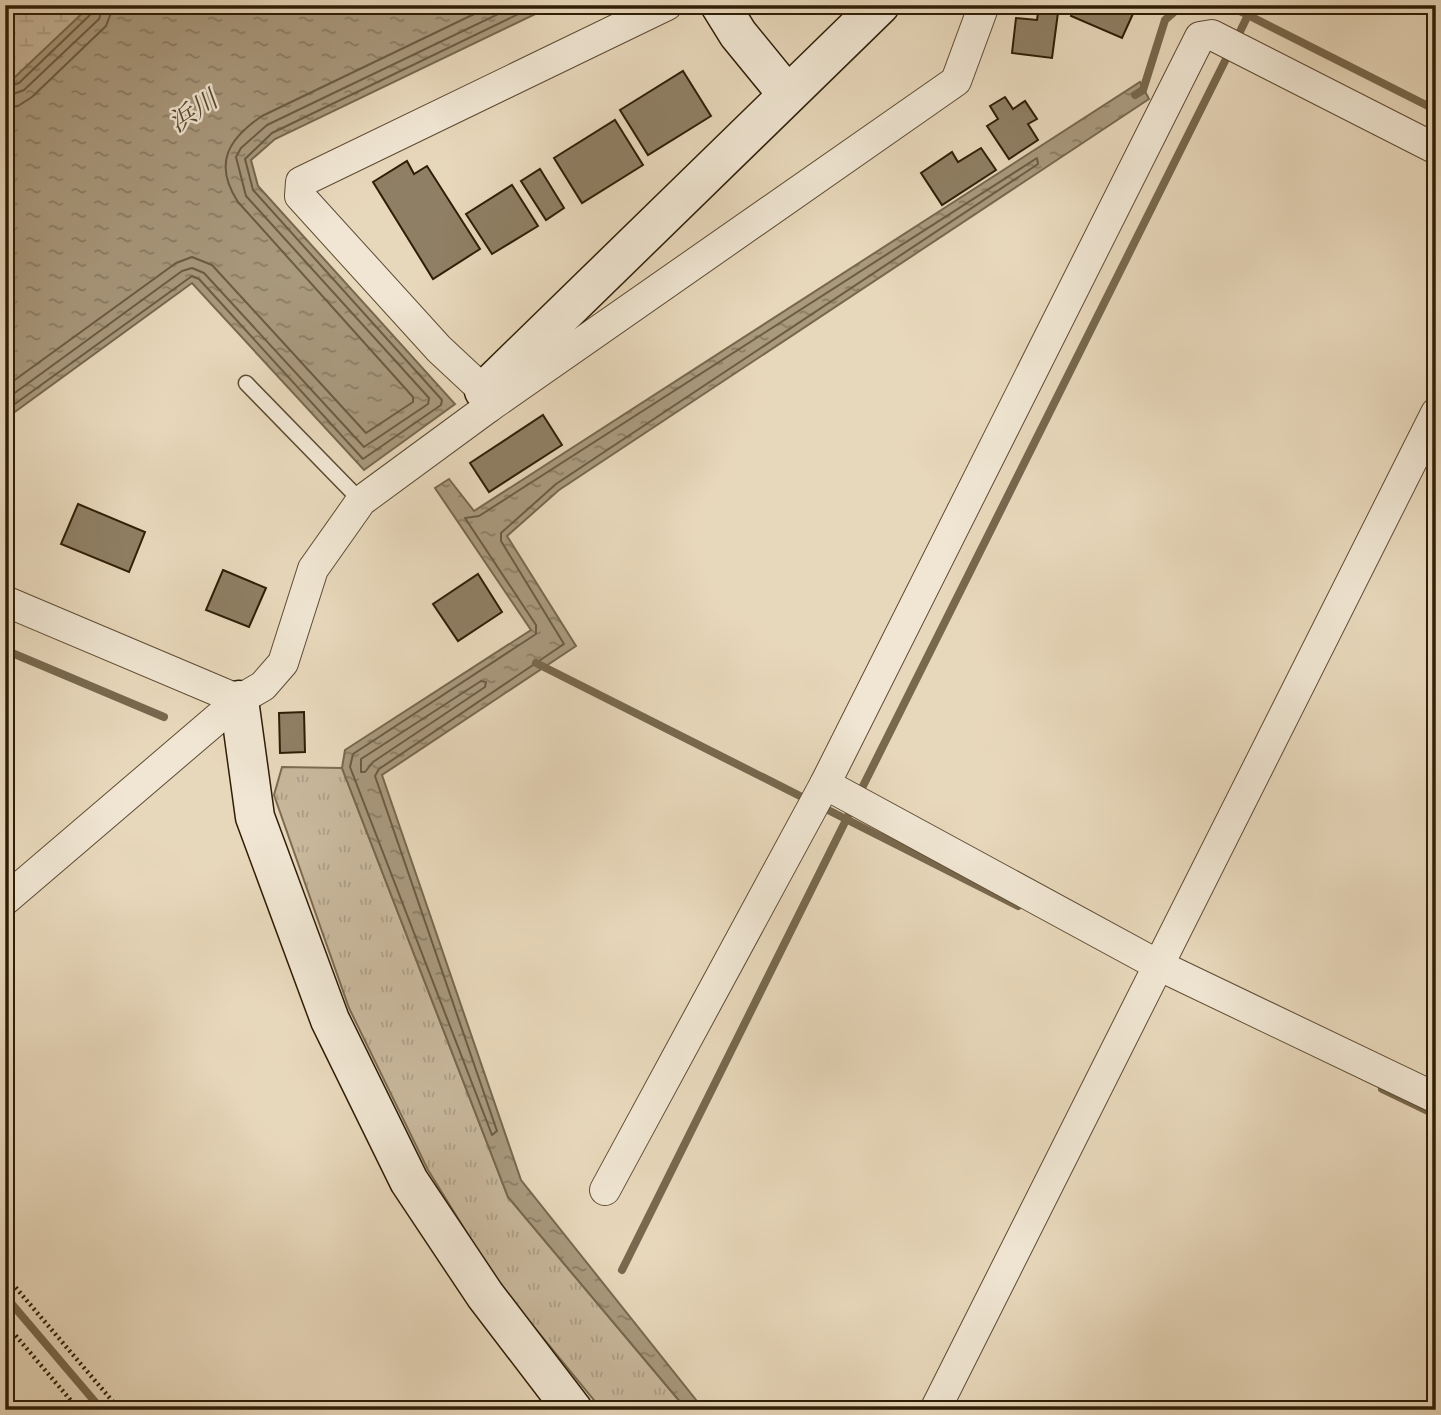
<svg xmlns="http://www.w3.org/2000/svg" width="1441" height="1415" font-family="Cardo,'Noto Serif JP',serif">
	<defs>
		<pattern id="grass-tufts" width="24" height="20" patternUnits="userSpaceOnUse" patternTransform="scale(1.75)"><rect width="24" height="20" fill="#c9b89c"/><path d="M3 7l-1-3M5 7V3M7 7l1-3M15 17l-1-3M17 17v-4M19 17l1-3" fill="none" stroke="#ad9e85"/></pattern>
		<pattern id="wetland-marsh" width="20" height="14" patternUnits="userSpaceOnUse" patternTransform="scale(1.75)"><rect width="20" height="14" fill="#c9b89c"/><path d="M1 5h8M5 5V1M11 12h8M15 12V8" fill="none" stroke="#ad9e85"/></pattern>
		<pattern id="water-ripples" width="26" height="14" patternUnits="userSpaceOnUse" patternTransform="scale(1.75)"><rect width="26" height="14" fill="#a9997d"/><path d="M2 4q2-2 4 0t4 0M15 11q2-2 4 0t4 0" fill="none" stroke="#8a7c64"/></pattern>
	</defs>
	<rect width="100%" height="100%" fill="#e8d8bb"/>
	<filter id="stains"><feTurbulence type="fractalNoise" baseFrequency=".00286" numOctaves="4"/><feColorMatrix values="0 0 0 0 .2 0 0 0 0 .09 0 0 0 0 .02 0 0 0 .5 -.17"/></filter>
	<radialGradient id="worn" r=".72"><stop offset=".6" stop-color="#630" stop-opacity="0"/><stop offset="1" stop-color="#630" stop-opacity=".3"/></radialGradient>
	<path fill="url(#grass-tufts)" stroke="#7c6b51" stroke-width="2" d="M282,767L342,768L508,1197L687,1410H602L498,1283L428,1170L349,1008L274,795Z"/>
	<path fill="url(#wetland-marsh)" stroke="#7c6b51" stroke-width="2" d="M5,5H200L5,178Z"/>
	<g fill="url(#water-ripples)" stroke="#78684d" stroke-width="2">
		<path d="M91,5H554L275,139L251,160L258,186L455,404L364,470L192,283L5,419V83L14,78Z"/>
		<path d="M1140,82L1149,99L559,490L507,536L576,646L382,775L521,1180L704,1410H687L508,1197L342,768L345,750L531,630L435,488L449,479L474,511Z"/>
	</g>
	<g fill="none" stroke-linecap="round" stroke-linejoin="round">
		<g stroke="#6c5c42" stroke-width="2">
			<path d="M5,88L19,83L92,13L95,5"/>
			<path d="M5,97L24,90L99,19L104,5"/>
			<path d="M5,108L18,106L32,97L106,26L114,5"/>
			<path d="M1037,158L1038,164L556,484L501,533V541L564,644L379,769L375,776L497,1131L492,1135L350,767L353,754L536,634V625L465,518L479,516Z"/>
			<path d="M5,387L176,263L192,257L212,265L366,433L413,402V397L238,202C213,164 228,139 262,116L493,5"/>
			<path d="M5,400L182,271L192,268L204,273L364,447L428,404L429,398L246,196L236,157L241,148L267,125L517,5"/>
			<path d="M5,411L192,276L199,279L363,459L441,405L442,400L253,190L245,159L272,133L537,5"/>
			<path d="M481,681L486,682L485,687L373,762L365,772H361V759Z"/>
		</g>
		<g stroke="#78684d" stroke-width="8">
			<path d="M1228,5L1436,110"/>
			<path d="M1236,40L1248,15"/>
			<path d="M1135,95L1143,90L1165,20L1182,5"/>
			<path d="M5,650L164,717"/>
			<path d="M536,663L802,797"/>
			<path d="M859,794L1230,51"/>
			<path d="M828,810L1018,906"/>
			<path d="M1382,1089L1436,1115"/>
			<path d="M622,1270L853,806"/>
			<path d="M5,1296L102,1410"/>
		</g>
	</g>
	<g fill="#8f7f64" stroke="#2f1e06" stroke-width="2">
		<path d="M1039,5H1059L1052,58L1012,53L1016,18L1037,20Z"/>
		<path d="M1075,5H1137L1122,38L1071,16Z"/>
		<path d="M683,71L711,116L648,155L620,110Z"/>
		<path d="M1005,97L1013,109L1025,101L1037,119L1028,124L1038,140L1009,159L987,126L998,119L990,106Z"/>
		<path d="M615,120L643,165L582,203L554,158Z"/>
		<path d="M981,148L996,170L942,205L921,173L952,152L958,162Z"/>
		<path d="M407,161L414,174L427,166L480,249L433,279L373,182Z"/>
		<path d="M540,169L564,208L546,220L521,181Z"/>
		<path d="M512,185L538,226L492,254L466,214Z"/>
		<path d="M543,415L562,445L489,492L470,463Z"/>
		<path d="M78,504L145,532L129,572L61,544Z"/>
		<path d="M223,570L266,588L249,627L206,610Z"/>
		<path d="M478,574L502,612L458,641L433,604Z"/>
		<path d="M304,712L305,752L280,753L279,713Z"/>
	</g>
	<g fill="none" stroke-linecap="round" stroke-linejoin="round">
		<g stroke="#5d4c33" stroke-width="17">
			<path id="lane" d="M246,383L361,501"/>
		</g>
		<g stroke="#5d4c33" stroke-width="32">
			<g id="street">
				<path d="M489,407L484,391L439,349L300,196L301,182L667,5"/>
				<path d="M5,601L239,700"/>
				<path d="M825,784L1158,965L1436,1098"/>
				<path d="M5,900L239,700L263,686L283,663L313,569L361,501L489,407L956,81L984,5"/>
				<path d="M605,1190L825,784L1200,37L1212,35L1436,149"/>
				<path d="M935,1410L1436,413"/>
			</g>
		</g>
		<g stroke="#2f1e06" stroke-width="41">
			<g id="secondary">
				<path d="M720,5L738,34L787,94"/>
				<path d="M484,391L880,5"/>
				<path d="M239,700L255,817L330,1020L409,1181L485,1295L573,1410"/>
			</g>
		</g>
		<g stroke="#2f1e06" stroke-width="4.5" stroke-dasharray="2 3.5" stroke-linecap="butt">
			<path d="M5,1275L120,1410"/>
			<path d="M5,1323L79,1410"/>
		</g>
		<use href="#lane" stroke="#f0e6d3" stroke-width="14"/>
		<use href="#street" stroke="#f0e6d3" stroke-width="30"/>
		<use href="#secondary" stroke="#f0e6d3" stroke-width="38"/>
	</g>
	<g text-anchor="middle" stroke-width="5" stroke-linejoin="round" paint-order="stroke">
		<g font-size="26" font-style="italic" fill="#5a4930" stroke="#f0e6d3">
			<text transform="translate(193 111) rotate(-34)" y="9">浜川</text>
		</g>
	</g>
	<rect width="1441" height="1415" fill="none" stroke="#e8d8bb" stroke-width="28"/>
	<rect x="7" y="7" width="1427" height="1401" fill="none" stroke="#2f1e06" stroke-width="3.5"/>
	<rect x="14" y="14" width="1413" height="1387" fill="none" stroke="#2f1e06" stroke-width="2"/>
	<rect width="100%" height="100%" filter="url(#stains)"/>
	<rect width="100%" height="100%" fill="url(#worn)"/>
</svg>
